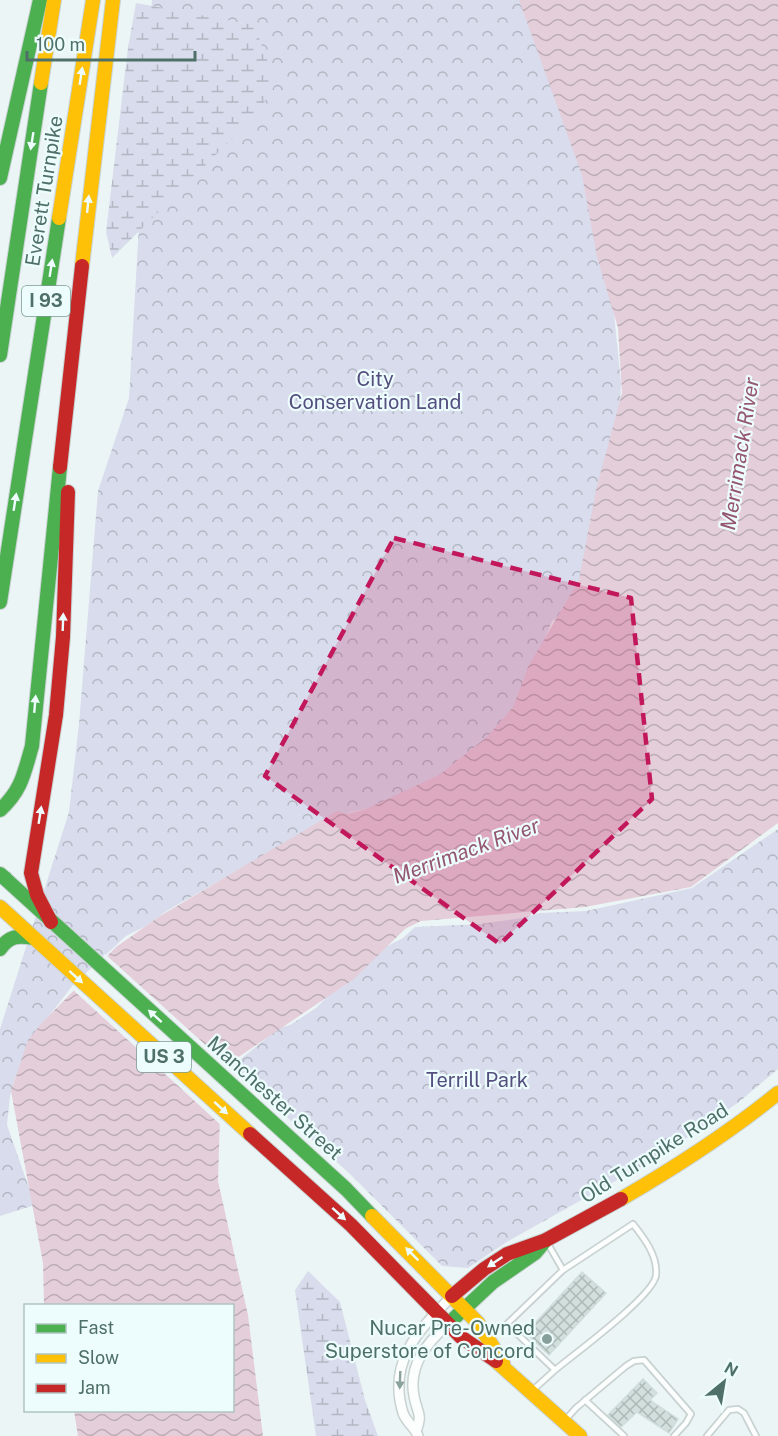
<svg xmlns="http://www.w3.org/2000/svg" width="778" height="1436" font-family="'Public Sans',sans-serif">
	<defs>
		<pattern id="forest-crowns" width="20" height="18" patternUnits="userSpaceOnUse" patternTransform="scale(1.5)"><rect width="20" height="18" fill="#d8dcec"/><path d="M2 6a3 3 0 1 1 6 0M12 15a3 3 0 1 1 6 0" fill="none" stroke="#b2b7c3"/></pattern>
		<pattern id="wetland-marsh" width="20" height="14" patternUnits="userSpaceOnUse" patternTransform="scale(1.5)"><rect width="20" height="14" fill="#d8dcec"/><path d="M1 5h8M5 5V1M11 12h8M15 12V8" fill="none" stroke="#b2b7c3"/></pattern>
		<pattern id="water-waves" width="16" height="10" patternUnits="userSpaceOnUse" patternTransform="scale(1.5)"><rect width="16" height="10" fill="#e4ceda"/><path d="M0 5q4-4 8 0t8 0" fill="none" stroke="#bbacb5"/></pattern>
		<pattern id="building-cross-hatch" width="8" height="8" patternUnits="userSpaceOnUse" patternTransform="scale(1.5)"><rect width="8" height="8" fill="#d2dfdd"/><path d="M0 0l8 8M0 8l8-8" fill="none" stroke="#adb9b7"/></pattern>
	</defs>
	<rect width="100%" height="100%" fill="#ecf5f5"/>
	<g fill="url(#forest-crowns)">
		<path d="M152,0H523L567,110L613,304L621,383L619,429L607,510L567,612L552,621L520,701L473,765L392,803L352,812L319,824L168,910L146,926L126,936L73,985L49,1016L15,1078L10,1096L7,1125L35,1205L0,1216V1029L69,812L79,724L98,491L129,398Z"/>
		<path d="M778,829V1069L739,1102L665,1153L505,1243L468,1268L442,1266L349,1173L231,1067L279,1028L290,1025L316,1008L328,996L349,978L360,973L376,952L403,938L415,927L480,924L522,918L540,913L586,911L692,888Z"/>
	</g>
	<g fill="url(#wetland-marsh)">
		<path d="M136,3L254,25L276,83L257,114L112,258L106,232L128,48Z"/>
		<path d="M308,1271L340,1302L365,1400L378,1436H316L295,1290Z"/>
	</g>
	<path fill="url(#water-waves)" d="M519,0H778V823L691,887L585,907L421,921L405,929L354,979L231,1062L221,1083L218,1181L248,1315L263,1436H78L74,1411L232,1410V1306L44,1305L43,1263L11,1091L28,1040L41,1024L116,947L160,916L337,811L347,814L366,809L439,775L487,737L513,707L529,665L579,580L596,490L622,393L618,328L597,257L582,175Z"/>
	<path fill="#ecf5f5" d="M105,954L231,1068L224,1083L222,1126L72,989Z"/>
	<g fill="url(#building-cross-hatch)" stroke="#cfdddb" stroke-width="1.5">
		<path d="M582,1272L606,1293L549,1355L529,1336L527,1332Z"/>
		<path d="M643,1379L657,1393L650,1400L678,1419L669,1433L637,1412L621,1427L608,1415Z"/>
	</g>
	<g fill="none" stroke-linecap="round" stroke-linejoin="round">
		<g stroke="#c8d2d1" stroke-width="8">
			<g id="lane">
				<path d="M548,1244L563,1270"/>
				<path d="M534,1389L555,1370L507,1324L563,1270L633,1224C644,1238 658,1256 656,1275C655,1295 573,1355 555,1370"/>
				<path d="M585,1400L624,1436"/>
				<path d="M567,1418L576,1408L626,1366L634,1361L644,1360L691,1414L686,1423L674,1436"/>
				<path d="M707,1436L729,1410L738,1409L744,1413L756,1436"/>
			</g>
		</g>
		<g stroke="#c8d2d1" stroke-width="12">
			<g id="street">
				<path d="M416,1431C423,1414 417,1413 414,1396C408,1365 427,1343 448,1324"/>
				<path d="M418,1436C415,1427 406,1422 403,1413C387,1361 419,1330 452,1296"/>
			</g>
		</g>
		<g stroke="#c8d2d2" stroke-width="16">
			<g id="fast">
				<path d="M0,178L40,0"/>
				<path d="M0,355L41,83"/>
				<path d="M0,602L59,218"/>
				<path d="M0,810C22,790 24,773 32,746L60,467"/>
				<path d="M0,874L346,1189L372,1216"/>
				<path d="M0,876L5,878"/>
				<path d="M0,949C9,936 18,935 33,938"/>
				<path d="M448,1324L493,1282L535,1253L546,1240"/>
			</g>
		</g>
		<g stroke="#c8d2d2" stroke-width="16">
			<g id="slow">
				<path d="M41,83L54,0"/>
				<path d="M59,218L93,0"/>
				<path d="M82,266L113,0"/>
				<path d="M0,907L250,1134"/>
				<path d="M621,1199C676,1167 729,1133 778,1093"/>
				<path d="M372,1216L478,1323L503,1363"/>
				<path d="M496,1361L580,1436"/>
			</g>
		</g>
		<g stroke="#c8d2d2" stroke-width="16">
			<g id="jam">
				<path d="M60,467L82,266"/>
				<path d="M51,922L37,895L31,873L56,715L63,637L68,492"/>
				<path d="M250,1134L351,1225L461,1337L496,1361"/>
				<path d="M452,1296L484,1269L507,1254L546,1240L621,1199"/>
			</g>
		</g>
		<use href="#lane" stroke="#fcfefe" stroke-width="4.5"/>
		<use href="#street" stroke="#fcfefe" stroke-width="9"/>
		<use href="#fast" stroke="#4caf50" stroke-width="14"/>
		<use href="#slow" stroke="#ffc107" stroke-width="14"/>
		<use href="#jam" stroke="#c62828" stroke-width="14"/>
	</g>
	<defs><path id="oneway-solid" d="M-6-.8H1V-3.2L6.5 0L1 3.2V.8H-6Z" transform="scale(1.5)"/></defs>
	<g fill="#edfcfd">
		<use href="#oneway-solid" transform="translate(81 76) rotate(-81)"/>
		<use href="#oneway-solid" transform="translate(32 141) rotate(99)"/>
		<use href="#oneway-solid" transform="translate(88 204) rotate(-84)"/>
		<use href="#oneway-solid" transform="translate(51 268) rotate(-81)"/>
		<use href="#oneway-solid" transform="translate(15 502) rotate(-81)"/>
		<use href="#oneway-solid" transform="translate(63 622) rotate(-88)"/>
		<use href="#oneway-solid" transform="translate(35 704) rotate(-85)"/>
		<use href="#oneway-solid" transform="translate(40 815) rotate(-81)"/>
		<use href="#oneway-solid" transform="translate(76 977) rotate(42)"/>
		<use href="#oneway-solid" transform="translate(155 1016) rotate(-138)"/>
		<use href="#oneway-solid" transform="translate(221 1108) rotate(42)"/>
		<use href="#oneway-solid" transform="translate(339 1214) rotate(42)"/>
		<use href="#oneway-solid" transform="translate(412 1254) rotate(-135)"/>
		<use href="#oneway-solid" transform="translate(495 1262) rotate(146)"/>
	</g>
	<use fill="#8ca29c" href="#oneway-solid" transform="translate(400 1380) rotate(92)"/>
	<path fill="#c2185b" fill-opacity="0.2" stroke="#c2185b" stroke-width="4.5" stroke-dasharray="12 8" stroke-linejoin="round" d="M394,538L631,598L652,799L500,944L265,776Z"/>
	<circle fill="#869f99" stroke="#edfcfd" stroke-width="2" cx="547" cy="1339" r="6"/>
	<g text-anchor="middle" stroke-width="4.5" stroke-linejoin="round" paint-order="stroke">
		<g fill="#edfcfd" stroke="#7e9a95" stroke-width="1.5">
			<rect x="22" y="286" width="48" height="30" rx="4.5"/>
			<rect x="137" y="1042" width="54" height="30" rx="4.5"/>
		</g>
		<g font-size="18" font-weight="bold" fill="#4f7068">
			<text x="46" y="307">I 93</text>
			<text x="164" y="1063">US 3</text>
		</g>
		<g font-size="20" fill="#4f7068" stroke="#edfcfd">
			<text transform="translate(44 191) rotate(-81)" y="7">Everett Turnpike</text>
			<text transform="translate(275 1098) rotate(42)" y="7">Manchester Street</text>
			<text transform="translate(654 1153) rotate(-32)" y="7">Old Turnpike Road</text>
		</g>
		<g font-size="20" fill="#544f7f" stroke="#edfcfd">
			<text x="375" y="386">City<tspan x="375" dy="23">Conservation Land</tspan></text>
			<text x="477" y="1087">Terrill Park</text>
		</g>
		<g font-size="20" fill="#4f7068" stroke="#edfcfd" text-anchor="end">
			<text x="535" y="1335">Nucar Pre-Owned<tspan x="535" dy="23">Superstore of Concord</tspan></text>
		</g>
		<g font-size="21" font-style="italic" fill="#945670" stroke="#edfcfd">
			<text transform="translate(740 454) rotate(-81)" y="7">Merrimack River</text>
			<text transform="translate(466 851) rotate(-20)" y="7">Merrimack River</text>
		</g>
	</g>
	<rect x="24" y="1304" width="210" height="108" fill="#edfcfd" stroke="#aec4c1" stroke-width="1.5"/>
	<rect x="36" y="1324" width="30" height="9" fill="#4caf50" stroke="#aec4c1" stroke-width="1.5"/>
	<text x="78" y="1334" font-size="18" fill="#4f7068">Fast</text>
	<rect x="36" y="1354" width="30" height="9" fill="#ffc107" stroke="#aec4c1" stroke-width="1.5"/>
	<text x="78" y="1364" font-size="18" fill="#4f7068">Slow</text>
	<rect x="36" y="1384" width="30" height="9" fill="#c62828" stroke="#aec4c1" stroke-width="1.5"/>
	<text x="78" y="1394" font-size="18" fill="#4f7068">Jam</text>
	<g transform="translate(724 1382) rotate(30)" stroke="#edfcfd" stroke-width="4.5" paint-order="stroke">
	<path d="M0-4.5L10 22L0 15L-10 22Z" fill="#4f7068"/>
	<text y="-9" font-size="16" font-weight="bold" text-anchor="middle" fill="#4f7068">N</text>
	</g>
	<path d="M27 51v9h168v-9" fill="none" stroke="#4f7068" stroke-width="3"/>
	<text x="36" y="51" font-size="18" fill="#4f7068" stroke="#edfcfd" stroke-width="4.5" paint-order="stroke">100 m</text>
</svg>
